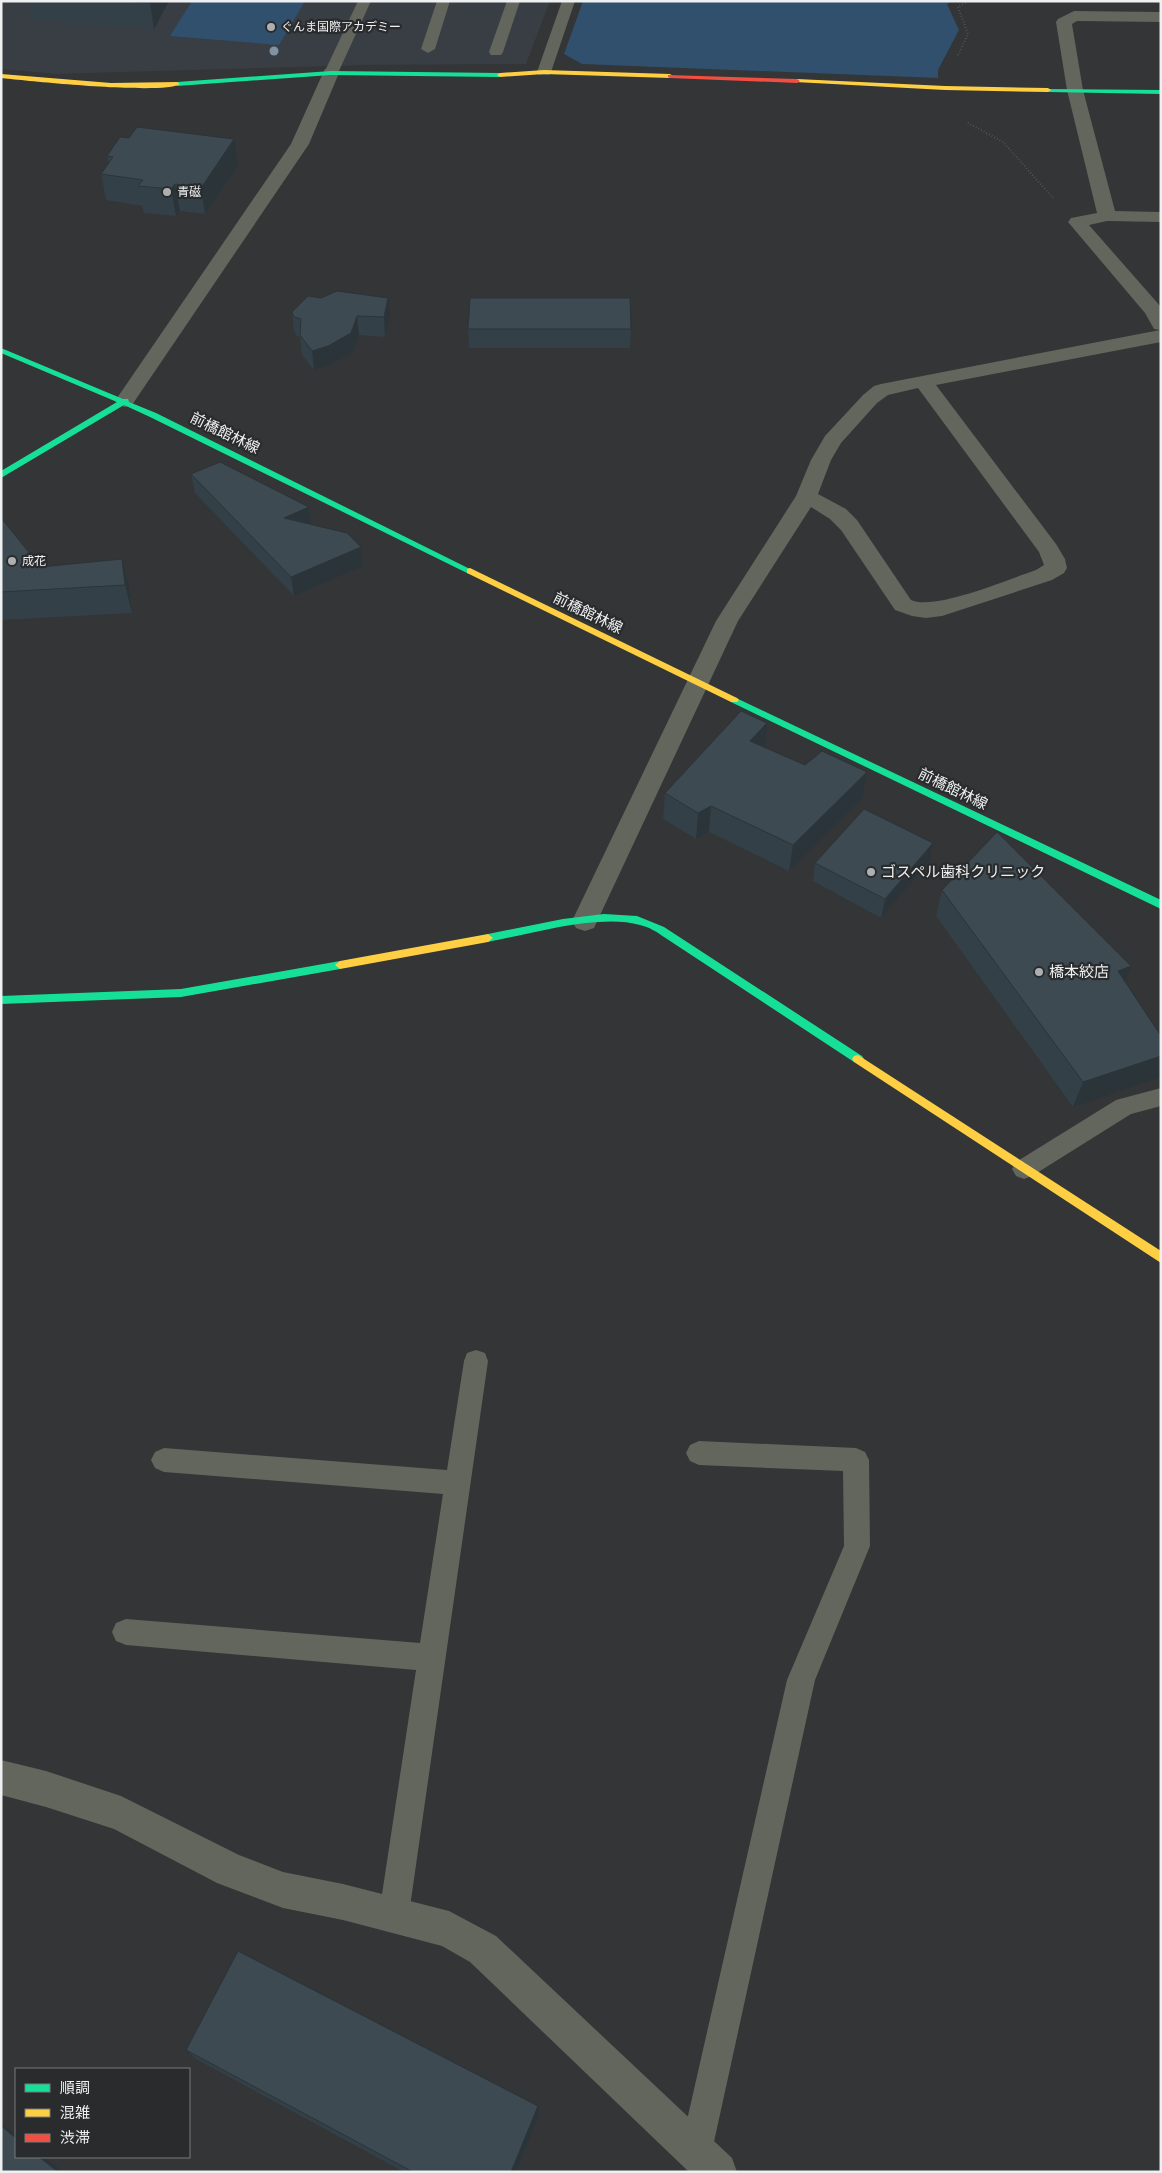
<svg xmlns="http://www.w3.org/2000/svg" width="1162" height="2173" font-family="'Sofia Sans Condensed','Noto Sans JP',sans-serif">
	<rect width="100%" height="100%" fill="#333536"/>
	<path fill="#383e44" d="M1,1H550L526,64L366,65L57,74L1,69Z"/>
	<g fill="#30506e">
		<path d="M192,1H305L279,45L170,36Z"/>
		<path d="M583,1H951L947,4L959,30L938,70V78L582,64L564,54Z"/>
	</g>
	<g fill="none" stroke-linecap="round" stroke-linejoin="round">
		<g stroke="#686b67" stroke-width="2" stroke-dasharray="0.5 2.5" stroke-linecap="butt">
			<path d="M958,55L968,34L958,7L968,1"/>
			<path d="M968,123L1003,142L1054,199"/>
		</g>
		<g fill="#62665d" fill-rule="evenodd">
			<path d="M358,1H371L338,73L331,77L326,76L324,73Z"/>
			<path d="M437,1H450L435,49L428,53L421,49Z"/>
			<path d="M507,1H520L503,52L501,55H491L489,52Z"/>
			<path d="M562,1H575L551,72L549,75H539L537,72Z"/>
			<path d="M1161,1088V1106L1131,1114L1032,1176L1024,1179L1016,1176L1012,1169L1016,1162L1116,1100Z"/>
			<path d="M476,1350L485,1353L488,1361L409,1914L405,1925L394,1929L383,1925L379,1914L416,1670L126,1645L116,1641L112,1632L116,1623L126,1619L420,1643L443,1494L164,1472L155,1468L151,1460L155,1452L164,1448L447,1470L464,1361L467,1353Z"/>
			<path d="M699,1441L856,1448L865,1452L869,1460L870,1546L815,1680L712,2151L707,2162L696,2167L685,2162L680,2151L787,1680L844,1546L843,1471L699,1465L690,1461L686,1453L690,1445Z"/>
		</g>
		<g fill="#62665d" fill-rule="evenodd">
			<path d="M1074,11L1161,12V22L1077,21L1072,24L1083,90L1115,211L1161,212V222L1107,221L1089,225L1161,307V342L936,385L1056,544L1065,559L1067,568L1064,573L1052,580L942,616L926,618L912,616L895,610L841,530L830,519L811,507L738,621L594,928L585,931L576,928L572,921L716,621L796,496L811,460L825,436L863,395L874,386L881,384L1160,330L1154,329L1145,313L1068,222L1071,218L1097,213L1067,90L1056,22L1058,19ZM918,388L1039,552L1044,565L1036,570C1009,579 935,611 911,600L857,520L846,509L818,494L831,460L841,443L877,403L888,395Z"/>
			<path d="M331,68L337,69L339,73L309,144L132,405L125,407L118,405L115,401L291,144L323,73L325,69Z"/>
			<path d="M1,1760L46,1771L121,1796L239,1855L283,1872L343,1884L449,1911L496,1936L732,2158L737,2172H689L470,1962L442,1946L343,1920L283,1908L217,1883L114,1829L46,1807L1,1795Z"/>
		</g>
		<g fill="#16e098" fill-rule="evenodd">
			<path d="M331,71L500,73L503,75L500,77L331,75L177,86L174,84L177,82Z"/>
			<path d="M1046,89L1161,90V94L1048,92L1045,90Z"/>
			<path d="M1,348L123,399H128L129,402L156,413L474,571L470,574L467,573L150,417L124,405L1,478V471L117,402L1,353Z"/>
			<path d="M734,697L1161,900V909L731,702V698Z"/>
			<path d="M604,914L637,916L664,927L862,1056L864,1059L862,1062H854L664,937C657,932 649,927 640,925C600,913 530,934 488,942L483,938L488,934L563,919Z"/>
			<path d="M340,961L345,965L340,969L181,997L1,1004V996L181,989Z"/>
		</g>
		<g fill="#ffcf43" fill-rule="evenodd">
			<path d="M544,70L670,74L673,76L670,78L544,74L500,77L497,75L500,73Z"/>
			<path d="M1,74L111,83L177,82L180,84C163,95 29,81 1,78Z"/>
			<path d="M797,79L945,86L1048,88L1051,90L1048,92L945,90L795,82V80Z"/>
			<path d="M470,568L737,698L739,700L737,702H731L467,573V569Z"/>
			<path d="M488,934L493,938L488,942L340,969L335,965L340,961Z"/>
			<path d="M858,1055L1161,1251V1263L854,1062L852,1059L854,1056Z"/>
		</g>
		<path fill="#f24e42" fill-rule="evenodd" d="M668,75L797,79L800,81L797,83L670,78L668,77Z"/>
	</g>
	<circle fill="#8192a3" cx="274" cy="51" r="4.5"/>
	<g fill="#344047">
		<path d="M29,1H169L154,29L33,20Z"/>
		<path d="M107,156L238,166L205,214L180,211L176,216L144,213L142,206L106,200L101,174L109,163Z"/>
		<path d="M292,312L390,317L385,337L359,335L353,352L330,365L314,370L302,355L300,337L297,336L294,331Z"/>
		<path d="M468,329H631L630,348H469Z"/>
		<path d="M191,474L309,507L312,525L361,547L363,566L294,596L195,493Z"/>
		<path d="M1,518L41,567L122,559L129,586L132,613L1,620Z"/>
		<path d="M767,723L764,747L805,765L867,772L862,799L789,871L709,832L696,839L663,819L665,793Z"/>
		<path d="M929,862L881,918L813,881L815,863Z"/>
		<path d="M942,890L1131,966L1073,1107L936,916Z"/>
		<path d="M186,2050L538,2106L539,2115L516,2172H404L196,2059Z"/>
	</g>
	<g fill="#2b3439">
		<path d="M151,1H169L154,29L150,3Z"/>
		<path d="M234,139L238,166L205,214L201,188Z"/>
		<path d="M175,184L180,211L176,216L171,189Z"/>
		<path d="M388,298L390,317L385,337L384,317Z"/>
		<path d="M357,316L359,335L353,352L330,365L314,370L312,351Z"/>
		<path d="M309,507L312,526L284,518Z"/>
		<path d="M361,547L363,566L294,596L291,577Z"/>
		<path d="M122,559L129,586L132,613L125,585Z"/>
		<path d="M767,723L764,750L750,741Z"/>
		<path d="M867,772L862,799L789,871L793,845Z"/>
		<path d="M711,806L709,832L696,839L698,813Z"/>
		<path d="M933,843L929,862L881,918L885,899Z"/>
		<path d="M1131,966L1121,992L1118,971Z"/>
		<path d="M1161,1056V1077L1073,1107L1083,1082Z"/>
		<path d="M538,2106L539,2115L516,2172H511Z"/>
		<path d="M1,2123L16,2135V2138L1,2126Z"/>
		<path d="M39,2157H44L63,2172H58Z"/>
	</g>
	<g fill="#3d4a52" stroke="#2b3439">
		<path d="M122,1H151L150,3Z"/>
		<path d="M137,127L234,139L201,188L175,184L171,189L138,186L143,180L101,174L113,157L107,156L120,137L129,138Z"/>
		<path d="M337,291L388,298L384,317L357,316L351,333L328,346L312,351L300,335L301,319L294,317L292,312L308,296L321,298Z"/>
		<path d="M470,298H630L631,329H468Z"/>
		<path d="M220,462L309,507L284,518L347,533L361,547L291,577L191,474Z"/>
		<path d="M1,518L41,567L122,559L125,585L1,592Z"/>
		<path d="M741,711L767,723L750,741L805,765L822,751L867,772L793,845L711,806L698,813L665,793Z"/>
		<path d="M864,809L933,843L885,899L815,863Z"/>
		<path d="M997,832L1131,966L1118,971L1161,1036V1056L1083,1082L942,890Z"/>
		<path d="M238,1951L538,2106L511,2172H413L186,2050Z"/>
		<path d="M1,2126L16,2138V2157H39L58,2172H1Z"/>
	</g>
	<g fill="#adafb0" stroke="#292b2d" stroke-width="2">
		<circle cx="271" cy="27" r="5"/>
		<circle cx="167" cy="192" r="5"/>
		<circle cx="12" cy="561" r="5"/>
		<circle cx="871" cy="872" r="5"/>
		<circle cx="1039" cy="972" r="5"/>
	</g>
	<g text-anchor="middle" stroke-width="4.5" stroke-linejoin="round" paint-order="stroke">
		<g font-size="12" fill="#eef0f1" stroke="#292b2d" text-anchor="start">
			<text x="281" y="31">ぐんま国際アカデミー</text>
			<text x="177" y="196">青磁</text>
			<text x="22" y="565">成花</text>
		</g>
		<g font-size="15" fill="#eef0f1" stroke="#292b2d">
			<text transform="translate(225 433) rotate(26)" y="5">前橋館林線</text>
			<text transform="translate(588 613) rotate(26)" y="5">前橋館林線</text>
			<text transform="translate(953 789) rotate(26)" y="5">前橋館林線</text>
		</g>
		<g font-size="15" fill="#eef0f1" stroke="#292b2d" text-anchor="start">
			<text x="881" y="877">ゴスペル歯科クリニック</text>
			<text x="1049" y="977">橋本絞店</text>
		</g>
	</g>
	<rect width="1162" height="2173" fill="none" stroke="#eef0f1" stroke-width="5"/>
	<rect x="15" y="2068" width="175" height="90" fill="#292b2d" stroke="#787a7b"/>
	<rect x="25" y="2084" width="25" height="8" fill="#16e098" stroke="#787a7b"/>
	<text x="60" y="2093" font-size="15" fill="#eef0f1">順調</text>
	<rect x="25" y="2109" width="25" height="8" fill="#ffcf43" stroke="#787a7b"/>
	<text x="60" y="2118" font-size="15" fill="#eef0f1">混雑</text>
	<rect x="25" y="2134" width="25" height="8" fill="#f24e42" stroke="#787a7b"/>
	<text x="60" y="2143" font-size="15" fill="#eef0f1">渋滞</text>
</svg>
